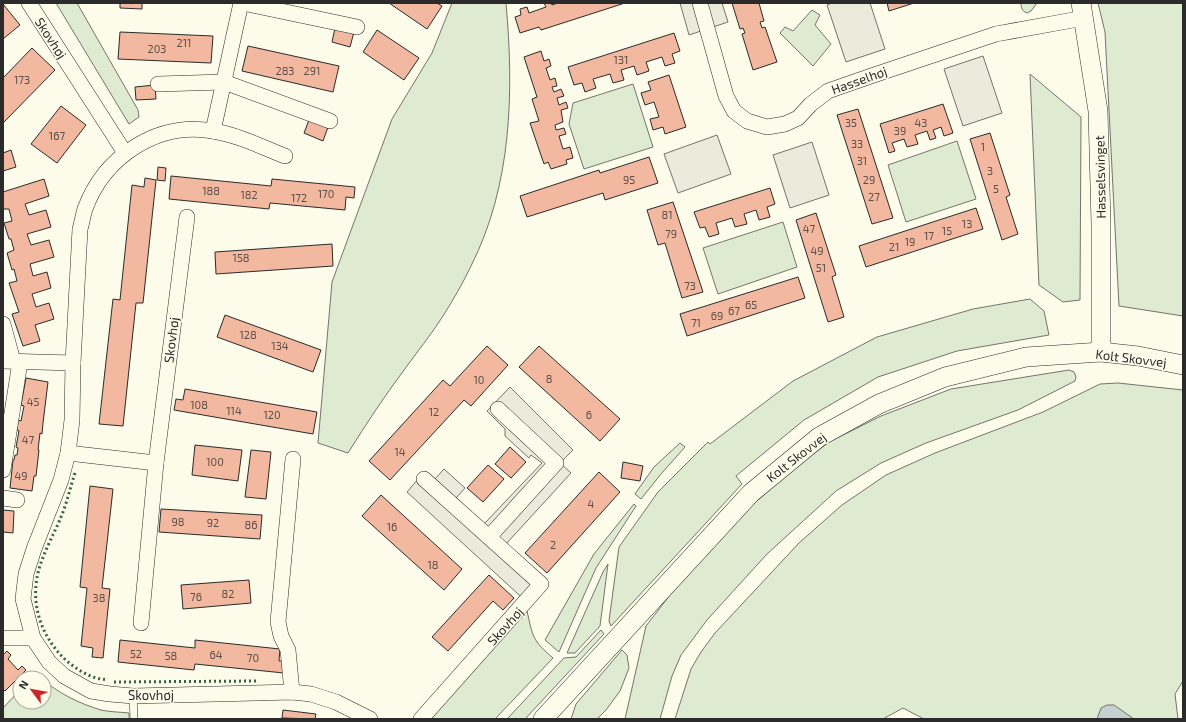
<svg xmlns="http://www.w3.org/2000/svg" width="1186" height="722" font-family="'Exo 2',sans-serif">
	<rect width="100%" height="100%" fill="#fdfbea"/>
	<g fill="#deebd1" stroke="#74746e">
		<path d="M56,3H77L138,110L139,117L129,124Z"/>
		<path d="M452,3H506C514,92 512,185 471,266C463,283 453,300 443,316C431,335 417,352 404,370C384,397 366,424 348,453L318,443L332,282L392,119L432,53Z"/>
		<path d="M1021,3H1037L1031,11L1027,13C1022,11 1021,8 1021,3Z"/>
		<path d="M1098,3H1183V316L1119,306L1105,32Z"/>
		<path d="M812,10L820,15L815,25L831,44L813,66L780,33L785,27L793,31Z"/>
		<path d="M1030,74L1081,117L1080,300L1063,302L1039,285Z"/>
		<path d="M633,84L653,147L584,169L569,124L573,103Z"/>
		<path d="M957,141L976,199L906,222L888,165Z"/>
		<path d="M783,222L797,267L718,294L703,248Z"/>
		<path d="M1030,299L1044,311L1049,335L957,351L878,377L804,420L736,476L742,484L611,626L609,621L619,547L658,492L708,442L710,444L793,381L877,337L973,309Z"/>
		<path d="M1069,370L1074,372L1076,377L1075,381L1018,410L926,443L881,463L836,491L767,554L707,620L681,655L672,676L660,719H625L646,626L690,569L750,507L791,471L829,442L881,416L951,389Z"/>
		<path d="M1118,383L1183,390V681L1175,694L1178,719H924L903,708L883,719H675L691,669L701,652L715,633L799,543L842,505L886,475L935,453L1043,412L1100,384Z"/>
		<path d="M680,443L685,447L661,474L641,499L635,494L654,467Z"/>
		<path d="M634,504L636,506L596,568L559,652L545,640L594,554Z"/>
		<path d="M608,564L600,626L575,653H567L603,572Z"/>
		<path d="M527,611C533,637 532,640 553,658L495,719H429Z"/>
		<path d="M601,630L604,634L525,719H507L564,658L576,657Z"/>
		<path d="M622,650L627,655L629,668L620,691L606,710L597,719H571L576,704Z"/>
		<path d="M44,680C59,694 81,704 101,710C110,712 120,712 129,713V719H3V708L20,690V702H44Z"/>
	</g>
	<g fill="#eceadb" stroke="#74746e">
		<path d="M680,3H722L728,22L689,35Z"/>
		<path d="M832,3H870L885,49L846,62L827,5Z"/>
		<path d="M983,56L1002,113L963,126L944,69Z"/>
		<path d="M717,135L731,174L678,193L664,154Z"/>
		<path d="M812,142L829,195L790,208L773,155Z"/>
		<path d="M510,387L573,450L560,463L571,473L506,544L549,584L530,605L407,492L425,471L435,479L444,469L465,488L456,498L484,524L542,463L531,455L529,458L505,436V429L487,411Z"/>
	</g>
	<path fill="#c7d0d0" stroke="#74746e" d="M1107,705H1114L1134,719H1097L1101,708Z"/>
	<g fill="#f2b8a0" stroke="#2b2b2b">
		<path d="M120,3H142V9L120,8Z"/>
		<path d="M389,3H437L442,6L427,29Z"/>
		<path d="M544,3H551L552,5L558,3H625L541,30L539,27L520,33L515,17L521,15L520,9L527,7L529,13L546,7Z"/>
		<path d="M732,3H759L764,21L760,22L762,28L765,27L777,62L753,70L742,34L745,33L743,28L740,29Z"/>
		<path d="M887,3H914L889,11Z"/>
		<path d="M3,4L20,25L3,39Z"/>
		<path d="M335,28L354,32L350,47L332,42Z"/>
		<path d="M377,30L419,58L404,80L363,52Z"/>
		<path d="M120,32L213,36L211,63L118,59Z"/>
		<path d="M674,33L680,51L672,54L675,63L665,66L662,57L646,62L649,71L637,75L634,66L621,70L624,80L613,83L610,74L593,79L596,88L585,92L582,83L574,85L568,67Z"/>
		<path d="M248,46L339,66L333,92L242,71Z"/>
		<path d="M32,48L55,70L3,123V78Z"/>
		<path d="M541,51L544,61L549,59L551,66L546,68L550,80L555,78L557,86L552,87L554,92L561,89L564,96L557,98L559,105L566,102L568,108L561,110L563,122L555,125L556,130L564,128L566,134L559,136L563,149L570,147L573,158L566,160L567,164L551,169L548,162L544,164L530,123L539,121L532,99L537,97L524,57Z"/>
		<path d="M669,75L686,127L665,134L663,127L653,130L650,119L659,117L654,102L645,105L641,93L651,90L648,82Z"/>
		<path d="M155,85L156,99L136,100L135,87Z"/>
		<path d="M943,104L953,133L944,136L941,127L933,130L936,138L930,140L927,131L915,135L918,144L907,147L904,139L892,143L895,151L889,153L880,124Z"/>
		<path d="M61,106L86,125L57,163L31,144Z"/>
		<path d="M858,109L893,218L872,224L837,115Z"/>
		<path d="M309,120L328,127L323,141L304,133Z"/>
		<path d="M990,133L1010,195L1006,197L1018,234L1002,240L970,139Z"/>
		<path d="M11,150L16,167L3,171V153Z"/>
		<path d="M649,157L658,183L605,200L603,193L527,217L520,196L599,170L600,173Z"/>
		<path d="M158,167L166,168L165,181L157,180Z"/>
		<path d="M171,176L271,186L272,179L355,187L354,198L346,197L345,210L270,203L269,209L169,199Z"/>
		<path d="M145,178L156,180L143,303H136L123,426L99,424L113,299L120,300L132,185L144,187Z"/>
		<path d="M44,179L49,196L25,204L29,215L46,210L51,227L27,234L31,245L49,240L54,257L30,264L33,276L47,272L51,288L32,294L36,307L49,303L54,319L35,325L40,341L23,346L12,314L19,312L9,283L17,281L14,269L12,270L7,253L14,250L11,239H9L4,223L12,221L9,209H3V192Z"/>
		<path d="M770,188L775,204L767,207L770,217L759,220L756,210L744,214L747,224L735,227L732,218L716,223L719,234L709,237L705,227L700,228L694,212Z"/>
		<path d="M673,202L703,292L682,298L665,243L658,245L647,210Z"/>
		<path d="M976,208L983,229L866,267L859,246Z"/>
		<path d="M816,213L836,275L832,277L844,317L828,322L796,220Z"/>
		<path d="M332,244L333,266L216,274L215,252Z"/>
		<path d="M798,277L805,298L687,336L680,314Z"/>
		<path d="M225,315L321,350L313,372L217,337Z"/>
		<path d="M487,346L508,365L471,406L464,400L390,480L369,461L443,380L450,386Z"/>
		<path d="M539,346L620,419L600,441L519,367Z"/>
		<path d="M26,378L48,382L43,423L42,434L40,433L38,450H39L36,476H34L32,491L10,488L13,460H14L15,455H17L18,448L16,447L19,431L17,430L18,420L21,421L24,406L21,405Z"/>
		<path d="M185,389L317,412L313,434L174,410L176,399L183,400Z"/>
		<path d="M195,445L242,450L238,481L192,475Z"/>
		<path d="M510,447L526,462L511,478L495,464Z"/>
		<path d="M251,450L271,452L266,499L245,497Z"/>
		<path d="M623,462L643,466L640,481L621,478Z"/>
		<path d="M488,465L504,479L483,502L467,488Z"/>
		<path d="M599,472L620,492L547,573L525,553Z"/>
		<path d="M90,486L113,489L102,588L110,589L103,658L92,657L93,648L81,646L87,588L80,587Z"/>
		<path d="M381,495L462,569L444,590L362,516Z"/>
		<path d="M161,509L262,515L260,539L159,532Z"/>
		<path d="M3,510L14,511L13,533L3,532Z"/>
		<path d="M489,575L514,598L503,610L493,601L448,651L432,637Z"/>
		<path d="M249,580L251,603L183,609L181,585Z"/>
		<path d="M120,640L195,648V640L280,649L279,661H285L284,673L195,664L194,670L118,662Z"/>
		<path d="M7,651L11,655L8,659L18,670L22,666L26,670L5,691L3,689V655Z"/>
		<path d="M283,710L316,714L315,719L282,718Z"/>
	</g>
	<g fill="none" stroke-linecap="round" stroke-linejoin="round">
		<g stroke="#2b2b2b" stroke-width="8">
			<path id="service" d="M133,696L134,719"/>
		</g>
		<g stroke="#2b2b2b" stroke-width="16">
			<g id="minor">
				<path d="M29,3L125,153"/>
				<path d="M243,3L357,27"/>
				<path d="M700,3L726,96L734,111L747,121L767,127L785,124L798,118L811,104L828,91L871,76L996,34L1084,18"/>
				<path d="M158,84L224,82L330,121"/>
				<path d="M213,131L241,3"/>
				<path d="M285,156C262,147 238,135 213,131C157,121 104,157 85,209C83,215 82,223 80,229L73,363L72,420L68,453L61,480L34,549L26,574L23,599L33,638L49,662L64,676L91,691L110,694L133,696L292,692L311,694L336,702L370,719"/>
				<path d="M3,324L13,361"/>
				<path d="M3,361L73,363"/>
				<path d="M68,453L156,463"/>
				<path d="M3,470L20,362"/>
				<path d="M3,498L17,500"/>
				<path d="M489,537L556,463L498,409"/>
				<path d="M141,623L156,463L187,217"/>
				<path d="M3,638H33"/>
				<path d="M292,692L288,650L281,636L278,622L293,459"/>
				<path d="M421,719L541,584L424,479"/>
			</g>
		</g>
		<g stroke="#2b2b2b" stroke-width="20">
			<g id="tertiary">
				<path d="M1081,3L1098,111L1101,224V352"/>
				<path d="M543,719L751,493L819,437L879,404L945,377L1026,357L1101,352L1138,356L1183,365"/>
			</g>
		</g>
		<use href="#service" stroke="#fdfbea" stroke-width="7"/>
		<use href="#minor" stroke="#fdfbea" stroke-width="15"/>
		<use href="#tertiary" stroke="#fdfbea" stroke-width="19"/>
		<g stroke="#34623c" stroke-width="3" stroke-dasharray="2 3" stroke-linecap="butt">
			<path d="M75,473C70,488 67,503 61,517C52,539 38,561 36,585C32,624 57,663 93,677C98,679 103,679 108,680"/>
			<path d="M114,682L259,681"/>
		</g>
	</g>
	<g text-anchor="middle" stroke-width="3" stroke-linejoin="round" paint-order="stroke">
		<g font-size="11" fill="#5d4e48">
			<text x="184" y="47">211</text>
			<text x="157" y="53">203</text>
			<text x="621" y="64">131</text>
			<text x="285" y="75">283</text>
			<text x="312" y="75">291</text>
			<text x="22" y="84">173</text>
			<text x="851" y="127">35</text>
			<text x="921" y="127">43</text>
			<text x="900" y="135">39</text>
			<text x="57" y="140">167</text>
			<text x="857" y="148">33</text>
			<text x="983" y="151">1</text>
			<text x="862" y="165">31</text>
			<text x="990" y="175">3</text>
			<text x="629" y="184">95</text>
			<text x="869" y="184">29</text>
			<text x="996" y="193">5</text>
			<text x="211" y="195">188</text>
			<text x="326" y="198">170</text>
			<text x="249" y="199">182</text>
			<text x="874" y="201">27</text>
			<text x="299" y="202">172</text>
			<text x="667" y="219">81</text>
			<text x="967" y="228">13</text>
			<text x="809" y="233">47</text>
			<text x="947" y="235">15</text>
			<text x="671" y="238">79</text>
			<text x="929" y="240">17</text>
			<text x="910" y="246">19</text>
			<text x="894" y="251">21</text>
			<text x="817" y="255">49</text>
			<text x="241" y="262">158</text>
			<text x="821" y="272">51</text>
			<text x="690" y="290">73</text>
			<text x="751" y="309">65</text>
			<text x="734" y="315">67</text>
			<text x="717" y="320">69</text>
			<text x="696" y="327">71</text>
			<text x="248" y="339">128</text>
			<text x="280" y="350">134</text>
			<text x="549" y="383">8</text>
			<text x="479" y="384">10</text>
			<text x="33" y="406">45</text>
			<text x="199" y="409">108</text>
			<text x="234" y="415">114</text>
			<text x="434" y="416">12</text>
			<text x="272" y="419">120</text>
			<text x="589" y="419">6</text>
			<text x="28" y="444">47</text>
			<text x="400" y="456">14</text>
			<text x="215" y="466">100</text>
			<text x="21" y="480">49</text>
			<text x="591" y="508">4</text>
			<text x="178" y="526">98</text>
			<text x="213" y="527">92</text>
			<text x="251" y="529">86</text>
			<text x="392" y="531">16</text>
			<text x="553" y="549">2</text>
			<text x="433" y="569">18</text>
			<text x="228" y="598">82</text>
			<text x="196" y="601">76</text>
			<text x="99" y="602">38</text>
			<text x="136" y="658">52</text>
			<text x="216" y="659">64</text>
			<text x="171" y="660">58</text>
			<text x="253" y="662">70</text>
		</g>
		<g font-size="13" fill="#2b2b2b" stroke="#fdfbea">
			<text transform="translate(51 38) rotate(57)" y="5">Skovhøj</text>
			<text transform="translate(859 80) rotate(-20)" y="5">Hasselhøj</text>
			<text transform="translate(1100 177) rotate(-91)" y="5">Hasselsvinget</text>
			<text transform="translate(171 340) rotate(-83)" y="5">Skovhøj</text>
			<text transform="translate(1131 358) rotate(7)" y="5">Kolt Skovvej</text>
			<text transform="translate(796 457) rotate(-38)" y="5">Kolt Skovvej</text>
			<text transform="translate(505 626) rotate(-48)" y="5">Skovhøj</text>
			<text x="151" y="700">Skovhøj</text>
		</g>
	</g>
	<rect width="1186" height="722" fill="none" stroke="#2b2b2b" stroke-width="8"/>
	<g transform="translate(32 690) rotate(302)"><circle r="19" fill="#fdfbea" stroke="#a9a89e"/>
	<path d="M0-3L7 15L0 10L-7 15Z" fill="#c62828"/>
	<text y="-6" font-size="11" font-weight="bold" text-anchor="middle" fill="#2b2b2b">N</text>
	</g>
</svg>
